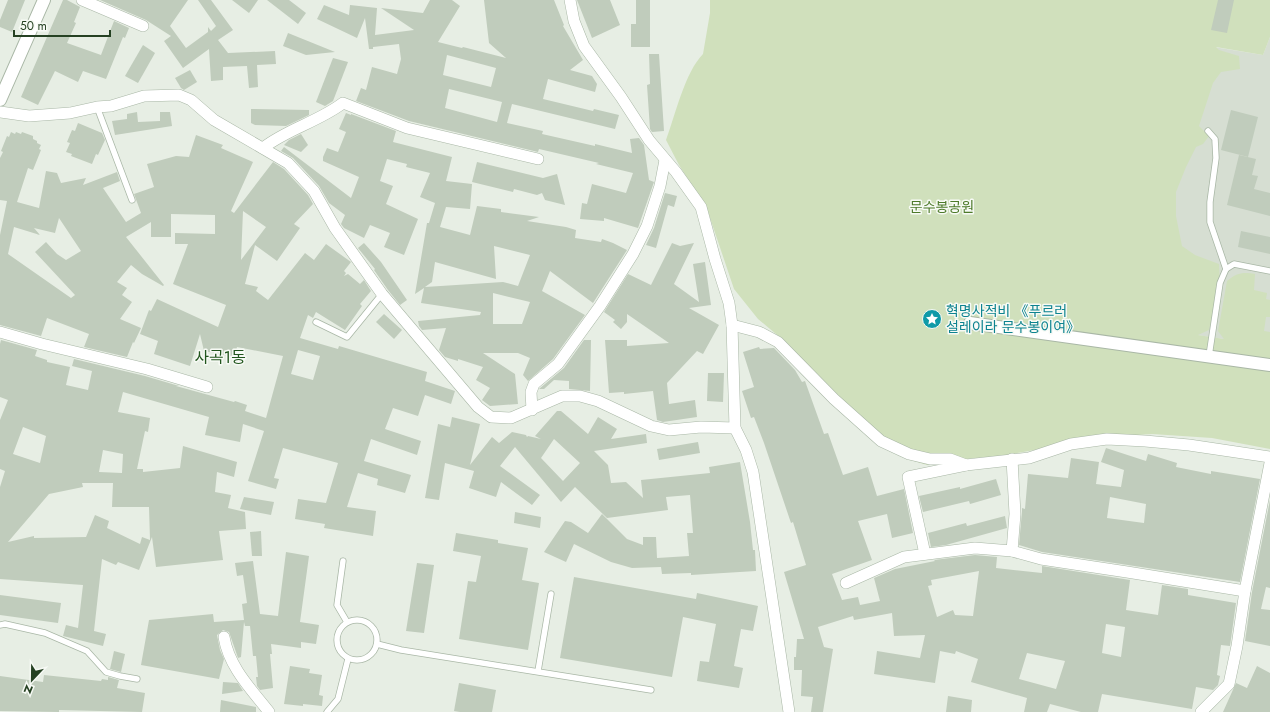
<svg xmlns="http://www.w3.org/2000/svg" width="1270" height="712" font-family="Jost,'Noto Sans KR',sans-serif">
	<rect width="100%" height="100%" fill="#e7eee4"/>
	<path fill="#d6ded2" d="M1270,37V346L1150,328L1189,43L1263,55Z"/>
	<path fill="#d0e0bc" d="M710,0H1270V37L1263,55L1216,47L1219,50L1239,56L1240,69L1221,72L1213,83L1199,126L1209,136L1203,144L1196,147L1186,167L1176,192V216L1182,246L1195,255L1219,264L1220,287L1209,330L1198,335L1224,339L1218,331L1227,281C1237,273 1242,272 1255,274L1254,290L1267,293L1266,299L1270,300V317H1266L1264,331L1270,332V449L1212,438L1152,434L1074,439L1040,449L996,457L974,458L927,465L907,459L838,404L782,339L758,319L734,289L707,209L679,165L666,140C675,116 685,72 703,54L710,13Z"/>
	<g fill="#c0ccbc" fill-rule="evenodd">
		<path d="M8,0H25L12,32L0,27V20Z"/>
		<path d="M63,0H67L80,7L74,22L76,23L67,43L101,55L114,21L129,28L125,38L123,37L106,79L83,71L78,82L55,71L38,105L21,97Z"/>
		<path d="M100,0H188L170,26L186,48L208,32V27L211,31L216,26L198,0H211L233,30L218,40L228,53L275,51L276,64L257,65L258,87L249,88L247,66L223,67V80L211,81L209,49L183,68L164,41L171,36L146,20Z"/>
		<path d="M232,0H258L249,13Z"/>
		<path d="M267,0H289L306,13L298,24Z"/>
		<path d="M430,0H452L460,6L438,42L462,48L463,47L506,58L489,43L484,0H554L564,25L563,26L583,60L570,70L592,76L597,84L595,92L548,79L543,99L593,111L594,109L619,115L615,129L512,104L507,123L543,131L542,134L595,146V144L632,153L630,139L639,138L644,145L649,180L654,182L638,228L604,218V221L580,219L582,203L587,204L592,184L626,193L633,173L596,164L599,163L539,149L538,152L409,121L356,101L361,88L366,90L372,67L397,74L401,59L399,44L373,47V49H369L365,18L357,38L317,19L324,5L349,15L350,5L377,8L375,35L414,30L381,8L423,13ZM447,55L496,68L491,87L443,75ZM449,89L502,102L497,122L445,108Z"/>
		<path d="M577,0H610L620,25L592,38Z"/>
		<path d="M636,0H650V47H631V24H636Z"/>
		<path d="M1218,0H1234L1227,33L1211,30Z"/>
		<path d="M288,33L335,52L306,55L283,46Z"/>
		<path d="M143,45L155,53L138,83L125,76Z"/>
		<path d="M649,54H659L664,131L652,132L650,129L647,85L650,84Z"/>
		<path d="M333,58L348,62L333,101L325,106L316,102Z"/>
		<path d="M190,70L197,82L184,90L181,88L175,78Z"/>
		<path d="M251,109L309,110V115L286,126L255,125L251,123Z"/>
		<path d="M1231,110L1258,117L1248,157L1221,150Z"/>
		<path d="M137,112L138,122L160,121V112H170L172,126L115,135L112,121L127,119V114Z"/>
		<path d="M346,113L351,115V114L396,131L393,142L452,157L446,181L472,184L470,209L446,207L440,227L470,235L477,206L501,209V212L539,217L527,221L566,227L576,230L575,238L601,242L602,239L613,243L627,250L593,303L550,271L542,291L585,315L553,359L528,381L523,375L530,358L518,353H483L515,374L518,404L490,406L482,400L490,388L476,380L483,367L458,359V361L445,357L439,350L446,328L422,330L419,326L418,321L480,315L481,312L421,303L424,288L415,294L427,223H429L435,203L420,197L430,173L406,167L407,164L387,159L380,181L393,186L386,204L418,219L404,255L384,247L390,233L370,225L364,238L344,228L341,224L345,215L329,203L319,186L293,158L281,151L284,147L351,198L359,177L323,161V157L327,148L338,152L346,132L339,129ZM494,246L530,255L518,286L503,282L425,287L432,282L435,262L496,279ZM493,293L530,302L522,324H493Z"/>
		<path d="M78,123L102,133L105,140L98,155L96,154L92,164L71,156L72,154L66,152L70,143L67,142L72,130L75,131Z"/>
		<path d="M11,132L15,134L16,132L21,134L22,132L33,136V139L37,141V143L41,145L39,149L41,150L33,170L28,168L17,202L39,208L46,171L57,173L61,183L86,178L83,185L117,172L120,181L103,188L126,222L141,213L134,194L154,187L147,164L176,156L189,157L196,135L223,145L221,148L253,162L231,211L234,213L273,162L284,169L308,195L313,204L294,224L300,228L277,261L255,245L245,284L258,287L256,291L268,300L305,253L314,260L326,244L351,262L344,271L346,273L344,276L348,274L360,284L364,280L371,291L360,304L362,306L345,330L316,312L313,318L308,315L300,338L338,349L339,346L427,372L425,381L455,391L451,404L425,395L418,416L393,408L385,429L421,441L417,455L371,439L364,461L411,475L405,493L377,485L378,479L358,473L347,507L376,511L373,536L324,528L325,524L295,519L298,499L326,503L338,463L283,448L274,478L279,479L276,489L248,481L264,431L243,424L240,442L205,435L209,417L123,392L118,412L150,418L148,432L145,431L137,469H143V472L180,468L183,446L237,462L234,477L217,472L215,492L231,495L228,508L245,512L246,529L219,531L223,560L156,567L152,537L139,570L118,562L116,565L102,559L94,631L106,634L103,646L63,636L66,625L78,628L83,585L0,579V487L5,471L0,469V420L8,400L0,397V344L1,340L37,350L35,356L47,360V362L70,367L66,385L88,390L92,371L72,366L74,359L145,376L179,386H176L234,402L235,401L247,405L245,411L266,418L283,356L237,347L235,357L204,351L200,334L190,366L154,354L158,341L140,334L149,310L151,311L157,299L218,327L226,305L173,284L188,244H175V233L215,234V215L171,214V237H151V222L126,237L164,285L163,286L142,274L131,265L117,282L127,288L122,295L132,302L120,319L141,328L134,343L133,342L127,357L84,347L89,334L47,318L41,336L0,325V235L7,201L0,200V158L3,152L1,151L7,136L9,137ZM243,211L266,227L241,260ZM59,218L81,251L66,260L57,254L46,242L35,252L75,295L71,298L8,254L14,227L40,235L34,228L55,233ZM298,350L320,356L313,380L291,374ZM23,427L46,436L40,463L13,454ZM103,450L123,454L122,473L99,472ZM82,483H113L112,507H149L150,540L142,537L140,544L107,528L109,521L95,515L86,537L34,538V536L8,542L49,494L83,487Z"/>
		<path d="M301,134L308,145L301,152L284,145L289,140Z"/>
		<path d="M1239,155L1256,159L1252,175L1258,176L1254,189L1270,193V216L1227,205Z"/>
		<path d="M477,162L543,178L557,174L565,205L545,200L542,193L537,195L514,189L513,192L472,182Z"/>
		<path d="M665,193L677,196L674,207L668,205L656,248L646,245L654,228Z"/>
		<path d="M1241,231L1270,237V254L1238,247Z"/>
		<path d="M364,243L381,262L407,300L400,305L388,290L374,270L375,269L358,248Z"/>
		<path d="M672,243L680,246L694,243L674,284L699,302L693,264L705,262L711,305L689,308L719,325L703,354L697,351L667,383L669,404L695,400L697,417L663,422L657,420L653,391L624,394V392L609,393L605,340H627V346L669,343L627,314V322L621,329L613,322L615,320L604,312L628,274L651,285Z"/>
		<path d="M384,314L402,330L394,339L376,322Z"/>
		<path d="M584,340H591L590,391L569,389V381L554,380L544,389H539L564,368Z"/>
		<path d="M759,347L760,349L774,348L795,370L802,382L805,381L824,434L828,433L843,475L868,467L877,496L904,489L913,533L892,538L887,514L858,521L872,560L832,574L842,600L858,597L860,605L880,601L874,578L895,569L935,561L934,560L975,555L997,557L996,568L1042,573V566L1130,580L1126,610L1158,615L1162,585L1188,589V595L1236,603L1230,646L1221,645L1217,675L1220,676L1218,685L1213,690L1196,687L1192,709L1102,694L1098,712H1081L1050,704L1047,712H1024L1027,698L971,682L978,659L956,651L955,654L940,651L935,683L874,674L877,651L920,658L925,635L894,636L892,613L854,620L853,616L818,627L824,647L833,649L823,712H811L813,697L801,696L802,670H794V657H796L797,639H804L784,572L806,565L793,522L791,523L764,443L754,417L751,418L742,391L754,387L743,352ZM979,571L973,616L955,615L953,610L937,617L928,586L932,585L931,580ZM1106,624L1125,627L1121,657L1102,653ZM1027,653L1065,661L1056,689L1019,679Z"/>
		<path d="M708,373H724L723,402L707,401Z"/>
		<path d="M557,411H561L588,434L598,417L617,429L611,439L646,434L647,443L594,451L608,465L611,483L626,482L643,498L641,480L710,473L709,467L740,462L750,522L753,550H755L756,571L691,575V573L662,574L661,567L632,568L611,562L574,544L566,562L544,552L565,521L571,522L588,533L602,514L627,539L643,545V537H656L657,558L689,556L687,533H693L690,495L666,497L668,510L607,518L575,487L561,502L515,447L500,466L540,495L532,505L501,482L496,497L469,488L474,471L445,463L439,500L425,498L438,424L450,427L452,417L480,424L470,465L492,437L499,443L512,432L526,435L527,437L528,436L541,439L535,436ZM554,439L580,463L563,481L541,458Z"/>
		<path d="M698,442L700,453L659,460L657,449Z"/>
		<path d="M1106,448L1146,461L1148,454L1177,463L1176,467L1211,474V471L1260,479L1240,582L1042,552L1019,545L1022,511V508L1025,509L1028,474L1068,478L1071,458L1099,462L1096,484L1121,487L1124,470L1101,462ZM1110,497L1146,504L1144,523L1107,518Z"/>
		<path d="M996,479L1001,495L970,504L969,501L923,512L919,496L960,487V489Z"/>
		<path d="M244,497L274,502L271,515L240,509Z"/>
		<path d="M1270,500V588L1266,587L1261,609L1270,610V646L1245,641L1252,592Z"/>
		<path d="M515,512L541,517L540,528L514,523Z"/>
		<path d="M1005,516L1007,528L946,545L931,547L928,533L966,523L967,526Z"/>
		<path d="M261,531L262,556H252L250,532Z"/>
		<path d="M456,533L498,540V543L528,548L522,580L539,583L528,650L459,639L468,581L476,582L481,556L453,551Z"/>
		<path d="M286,552L309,556L300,622L319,625L316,644L301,642V648L271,644L272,654H270L273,688L260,690L257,686L256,677H258L256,656H253L250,626H245L244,622L241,657L238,658L237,655L229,632L223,630L217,635L220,650L224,659L219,679L141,665L149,620L213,614L214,622L244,620L242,604L247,603L243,575L237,576L235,563L253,561L260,614L278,616Z"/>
		<path d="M417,563L434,565L424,633L406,631Z"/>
		<path d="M574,577L696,599L697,593L758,606L753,631L741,629L734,666L743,668L739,688L697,681L700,661L709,662L716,624L683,617L672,677L560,658Z"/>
		<path d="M0,595L61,603L58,623L0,615Z"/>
		<path d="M114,651L125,654L121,672L110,669Z"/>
		<path d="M290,666L310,669L309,673L322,675L319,695L323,696L322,706L303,704V706L284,704Z"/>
		<path d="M1257,666L1270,673V712H1223L1236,683L1247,688Z"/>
		<path d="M44,675L101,681L102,679L108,680V677L119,680L117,688L145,693L142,712L59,710V712L0,711V676L43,682Z"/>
		<path d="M223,682L238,683L243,691L222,694Z"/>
		<path d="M459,683L496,690L492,712H460L454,711Z"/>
		<path d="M948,696L972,700L971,712H946Z"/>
		<path d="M221,700L256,707V712H220Z"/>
	</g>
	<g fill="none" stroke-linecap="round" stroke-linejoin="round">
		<g stroke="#a9b7a6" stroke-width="7">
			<g id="service">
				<path d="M97,107L132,200"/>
				<path d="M1208,131L1215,139L1216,158L1210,202V222L1226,269"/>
				<path d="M316,322L347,337L382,294"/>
				<path d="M1209,356L1220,283L1226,269L1234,264L1270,271"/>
				<path d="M343,561L337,605L347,622"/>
				<circle cx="357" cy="640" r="20"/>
				<path d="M0,625L5,624L45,633L87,651L106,672L120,676L137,679"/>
				<path d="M377,644L401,650L651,690"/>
				<path d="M538,671L551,594"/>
				<path d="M327,712L338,699L348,659"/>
			</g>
		</g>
		<g stroke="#a9b7a6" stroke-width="12">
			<g id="minor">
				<path d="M82,0L143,26"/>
				<path d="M570,0L574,21L584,46L621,97L649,140L676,172L701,207L715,259L729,303L732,325L735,428L746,450L753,472L789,712"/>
				<path d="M0,112L29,116L70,113L97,107L111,106L144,96L179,95L191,100L214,120L288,163L314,191L335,228L382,294L478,407L491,417L511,418L562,396H580L598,401L651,426L669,430L701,427L735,428"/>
				<path d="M263,148C287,129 318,122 343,103L407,128L538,159"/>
				<path d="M732,325L759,332L778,342L834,399L881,441L909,454L930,459H950L966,465L1029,458L1071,444L1107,439L1145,441L1189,445L1270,457"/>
				<path d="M0,332L42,344L147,369L207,387"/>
				<path d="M532,410L531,392L534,384L558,364L600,306L633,254L647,226L660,186L665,160"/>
				<path d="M1012,459L1015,514L1012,551"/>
				<path d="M925,554L908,477L966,465"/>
				<path d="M846,583L904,557L975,548L1012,551L1041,559L1127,572L1245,591"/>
				<path d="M224,637C229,667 251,689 269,712"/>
				<path d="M1201,712L1229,684L1237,646L1245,591L1270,463"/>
			</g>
		</g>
		<g stroke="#a9b7a6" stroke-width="14">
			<g id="tertiary">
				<path d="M0,100L44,0"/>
				<path d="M970,323L1270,365"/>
			</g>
		</g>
		<use href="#service" stroke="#fff" stroke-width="5.5"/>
		<use href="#minor" stroke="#fff" stroke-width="11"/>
		<use href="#tertiary" stroke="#fff" stroke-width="12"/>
	</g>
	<defs>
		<g id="sight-disc" transform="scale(1)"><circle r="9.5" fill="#0f9aa8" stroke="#f7faf5"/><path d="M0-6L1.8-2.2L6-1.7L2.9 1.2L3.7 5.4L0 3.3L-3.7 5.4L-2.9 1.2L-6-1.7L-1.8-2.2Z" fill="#fff"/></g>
	</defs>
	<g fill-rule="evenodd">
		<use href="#sight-disc" x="932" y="319"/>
	</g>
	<g text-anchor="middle" stroke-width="3" stroke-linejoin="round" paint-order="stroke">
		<g font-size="14" fill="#4d7a2a" stroke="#f7faf5">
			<text x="942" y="212">문수봉공원</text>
		</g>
		<g font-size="14" fill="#0d838f" stroke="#f7faf5" text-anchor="start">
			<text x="946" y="316">혁명사적비 《푸르러<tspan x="946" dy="16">설레이라 문수봉이여》</tspan></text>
		</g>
		<g font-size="16" fill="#21551d" stroke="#f7faf5">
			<text x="220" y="363">사곡1동</text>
		</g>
	</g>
	<g transform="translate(32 680) rotate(202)" stroke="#f7faf5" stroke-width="3" paint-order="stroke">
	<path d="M0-3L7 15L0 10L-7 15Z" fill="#254122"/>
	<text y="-6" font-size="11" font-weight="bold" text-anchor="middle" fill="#254122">N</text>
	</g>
	<path d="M14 30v6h96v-6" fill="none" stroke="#254122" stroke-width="2"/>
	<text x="20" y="30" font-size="12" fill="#254122" stroke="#f7faf5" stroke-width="3" paint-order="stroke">50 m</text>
</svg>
